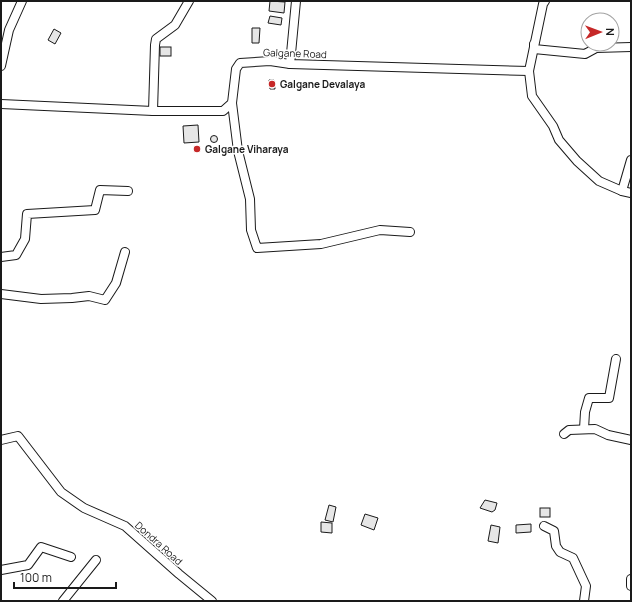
<svg xmlns="http://www.w3.org/2000/svg" width="632" height="602" font-family="Manrope,sans-serif">
	<rect width="100%" height="100%" fill="#fff"/>
	<g fill="#e6e6e6" stroke="#1a1a1a">
		<path d="M270,1L285,2L284,13L269,11Z"/>
		<path d="M270,16L282,18L281,25L268,23Z"/>
		<path d="M252,28H260L259,43H252Z"/>
		<path d="M54,29L61,33L55,44L48,40Z"/>
		<rect x="160" y="47" width="11" height="9"/>
		<path d="M269,80H274L275,89H270Z"/>
		<path d="M198,125L199,142L184,143L183,126Z"/>
		<circle cx="214" cy="139" r="3.5"/>
		<path d="M485,500L497,503L495,510L492,512L480,508Z"/>
		<path d="M329,505L336,507L333,522L325,520Z"/>
		<rect x="540" y="508" width="10" height="9"/>
		<path d="M365,514L378,518L374,530L361,525Z"/>
		<path d="M321,522L332,523V533L321,532Z"/>
		<path d="M531,524V532L516,533V525Z"/>
		<path d="M491,525L500,527L498,543L488,541Z"/>
	</g>
	<g fill="none" stroke-linecap="round" stroke-linejoin="round">
		<g stroke="#1a1a1a" stroke-width="10">
			<g id="minor">
				<path d="M545,1L543,4L529,71L532,96L553,126L559,140L577,161L599,181L622,191L631,193"/>
				<path d="M534,44V49L585,54L596,48L631,47"/>
				<path d="M290,64L296,1"/>
				<path d="M1,66L9,30L22,1"/>
				<path d="M232,103L238,151L250,199L251,230L257,248L321,244L380,230L410,232"/>
				<path d="M1,104L153,111H223L232,103L236,69L240,63L270,61L290,64L529,71"/>
				<path d="M153,111L155,45L156,39L175,25L189,1"/>
				<path d="M622,191L631,160"/>
				<path d="M1,257L16,255L25,239L27,214L95,210L100,190L128,191"/>
				<path d="M1,294L41,299L72,298L89,296L105,300L116,283L125,252"/>
				<path d="M584,429L585,412L589,398H609L616,359"/>
				<path d="M564,434L569,430L595,429L608,435L631,440"/>
				<path d="M1,440L18,436L61,492L84,508L125,526L179,574L212,601"/>
				<path d="M544,526L554,531L556,546L560,552L573,558L586,586L584,601"/>
				<path d="M1,570L28,565L41,547L71,557"/>
				<path d="M631,579V586"/>
				<path d="M63,601L96,560"/>
			</g>
		</g>
		<use href="#minor" stroke="#fff" stroke-width="8"/>
	</g>
	<g fill="#c62828" stroke="#fff" stroke-width="1.5">
		<circle cx="272" cy="84" r="4"/>
		<circle cx="197" cy="149" r="4"/>
	</g>
	<g text-anchor="middle" stroke-width="3" stroke-linejoin="round" paint-order="stroke">
		<g font-size="10" fill="#1a1a1a" stroke="#fff">
			<text transform="translate(295 53) rotate(2)" y="4">Galgane Road</text>
			<text transform="translate(159 543) rotate(42)" y="4">Dondra Road</text>
		</g>
		<g font-size="10" font-weight="bold" fill="#1a1a1a" stroke="#fff" text-anchor="start">
			<text x="280" y="88">Galgane Devalaya</text>
			<text x="205" y="153">Galgane Viharaya</text>
		</g>
	</g>
	<rect width="632" height="602" fill="none" stroke="#1a1a1a" stroke-width="4"/>
	<g transform="translate(600 32) rotate(89)"><circle r="19" fill="#ffffff" stroke="#a3a3a3"/>
	<path d="M0-3L7 15L0 10L-7 15Z" fill="#c62828"/>
	<text y="-6" font-size="11" font-weight="bold" text-anchor="middle" fill="#1a1a1a">N</text>
	</g>
	<path d="M14 582v6h102v-6" fill="none" stroke="#1a1a1a" stroke-width="2"/>
	<text x="20" y="582" font-size="12" fill="#1a1a1a" stroke="#ffffff" stroke-width="3" paint-order="stroke">100 m</text>
</svg>
